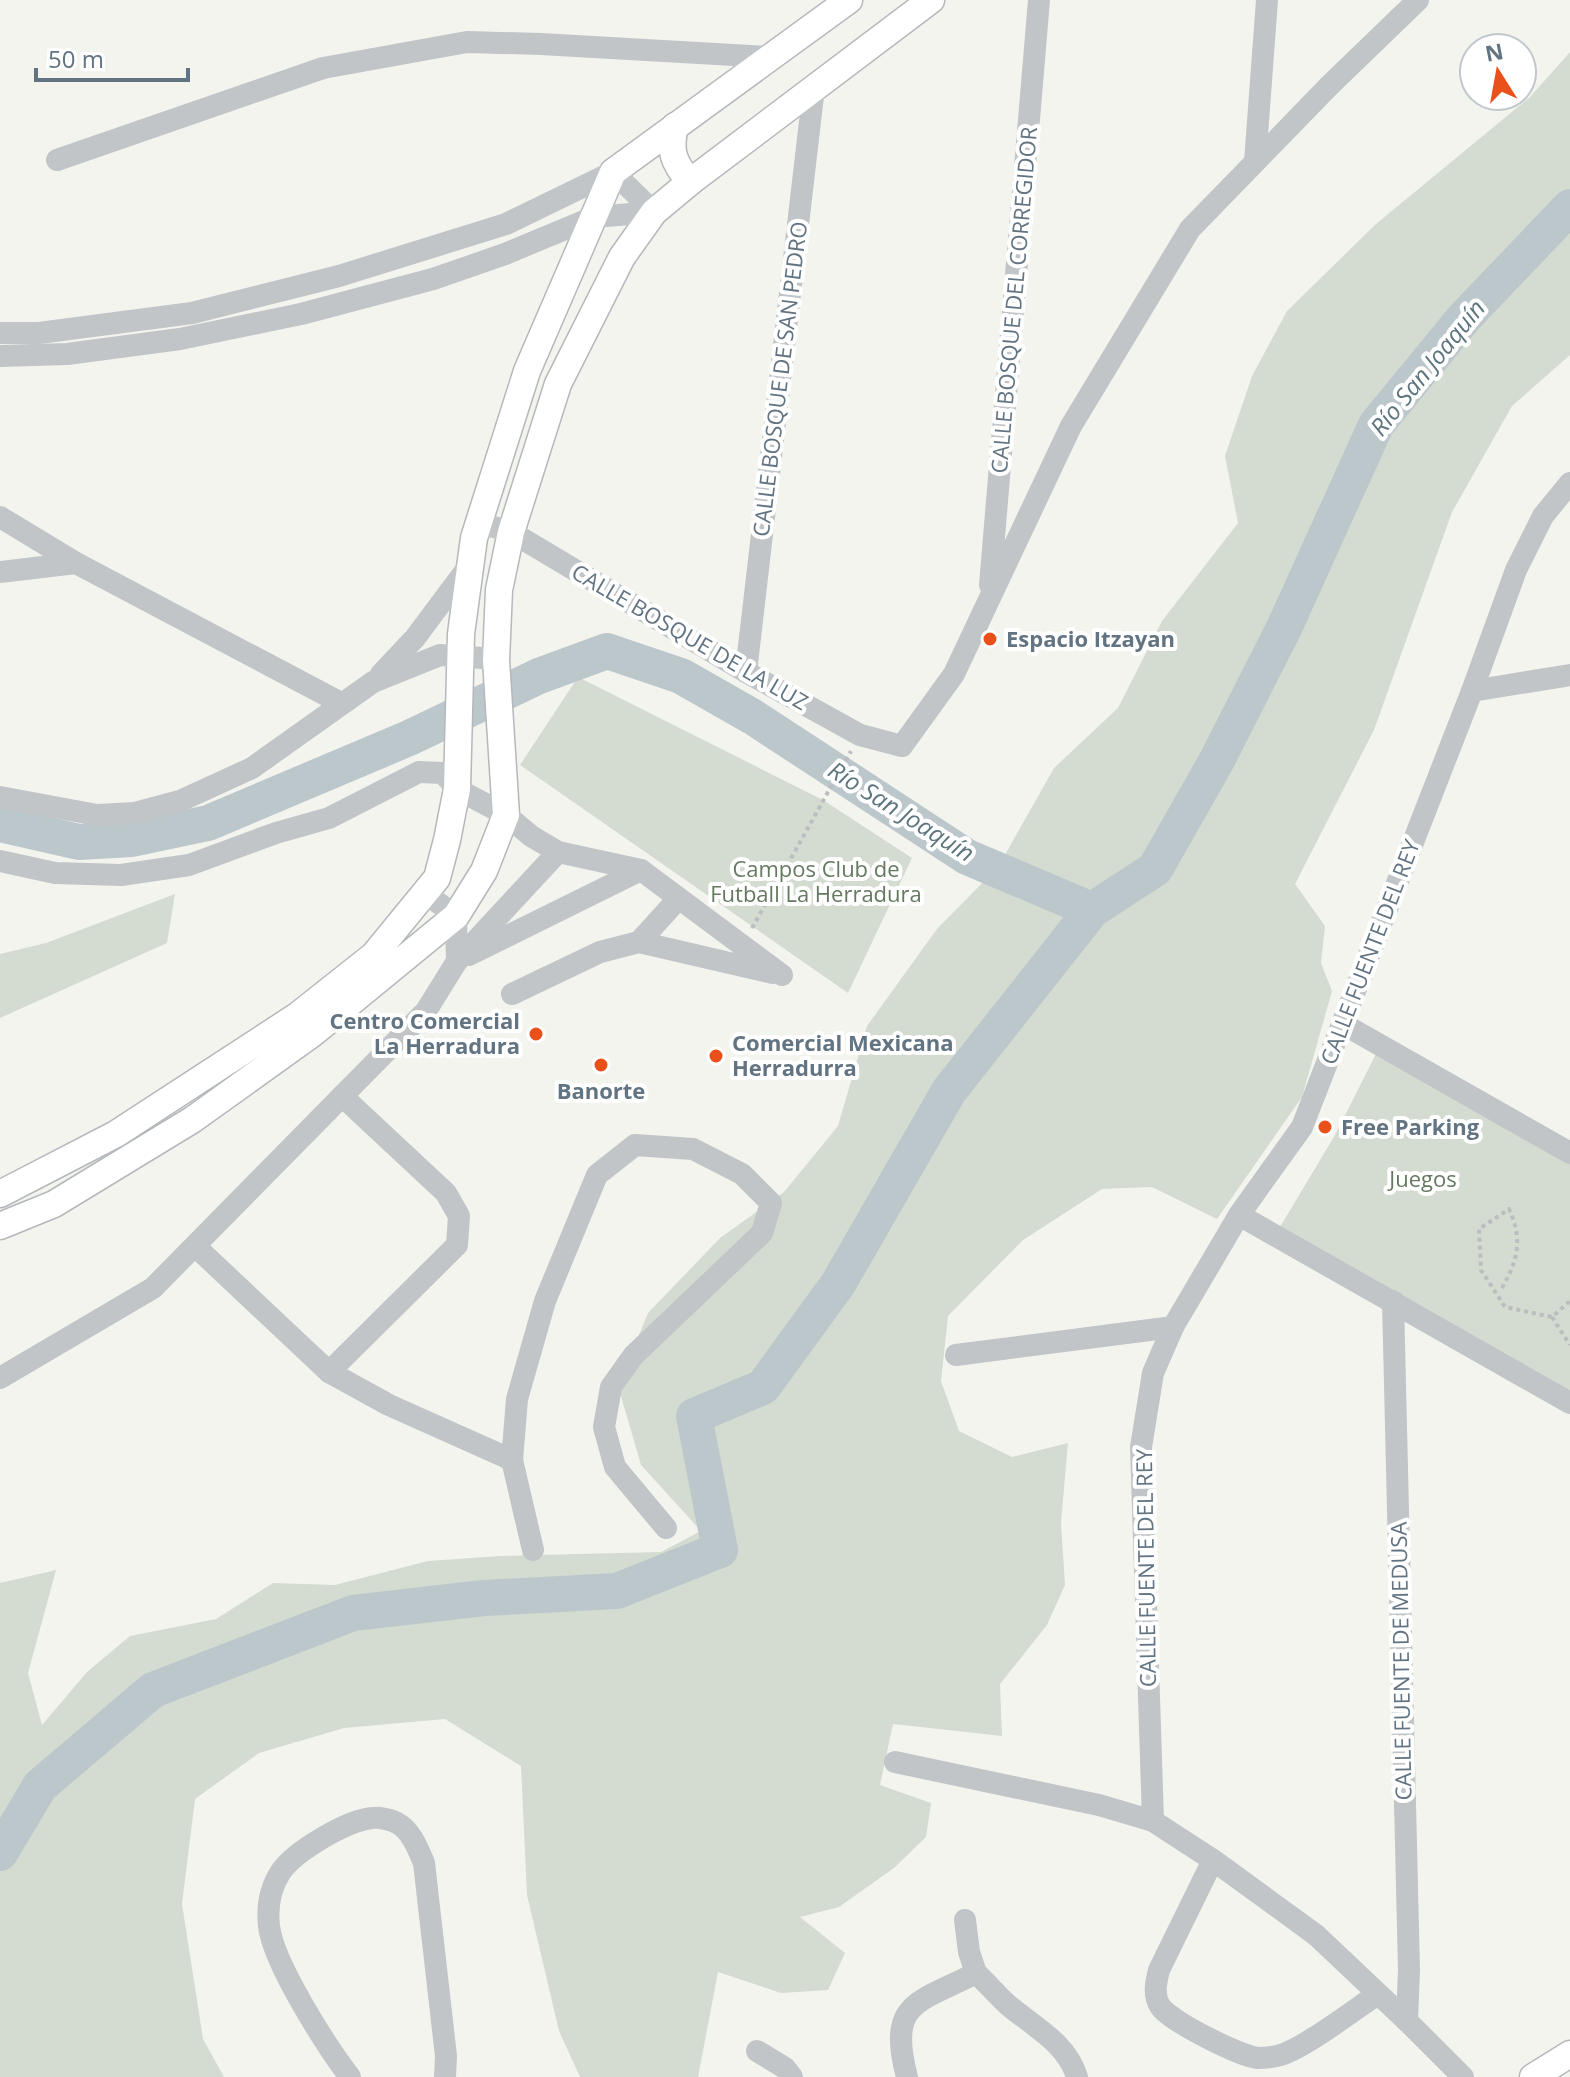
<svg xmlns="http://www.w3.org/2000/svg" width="1570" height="2077" font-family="'Open Sans',sans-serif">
	<rect width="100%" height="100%" fill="#f4f4ef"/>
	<g fill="#d4dbd0">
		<path d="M1570,52V355L1512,406L1452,512L1374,730L1295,884L1325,926L1321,963L1332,991L1302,1097L1217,1219L1152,1187L1102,1189L1023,1240L948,1316L941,1381L959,1431L1012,1457L1068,1443L1061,1522L1065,1585L1047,1625L1000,1684L1002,1736L893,1724L880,1785L931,1803L926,1837L894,1868L839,1907L800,1917L845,1953L828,1990L781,1993L718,1972L698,2077H580L559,2031L527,1895L521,1766L445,1719L344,1728L259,1753L195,1799L182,1904L203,2039L224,2077H0V1583L56,1570L28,1673L42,1725L87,1672L130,1636L216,1619L273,1583L335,1585L428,1561L500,1556L661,1552L701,1531L641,1465L618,1386L648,1313L720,1238L784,1192L838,1126L867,1026L937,929L998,867L1054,768L1118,708L1162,621L1238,523L1225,456L1252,376L1287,311L1376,224L1530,97Z"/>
		<path d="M578,677L823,800L912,858L848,993L520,765Z"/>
		<path d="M175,894L167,943L0,1018V954L46,943Z"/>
		<path d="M1378,1050L1570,1159V1399L1277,1232L1335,1135Z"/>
	</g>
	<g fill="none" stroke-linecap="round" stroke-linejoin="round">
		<g stroke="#bcc7cc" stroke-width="36">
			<path d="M0,824L79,842L132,839L208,823L409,738L539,676L607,651L681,676L753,717L967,857L1092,910"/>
			<path d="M0,1853L40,1786L153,1690L353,1613L484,1598L617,1591L720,1550L694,1416L763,1387L838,1284L949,1091L1092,910L1155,869L1217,760L1284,628L1376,425L1463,319L1570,207"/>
		</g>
		<g stroke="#b4b8bc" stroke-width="29">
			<g id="major">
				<path d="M675,126C669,151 673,162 690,182"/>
				<path d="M0,1194L116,1134L297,1016L374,955L437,878L447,840L457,789L461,634L474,538L527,371L613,172L849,0"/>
				<path d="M0,1226L54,1204L192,1120L312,1034L456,916L484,871L506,815L496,660L499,590L511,532L558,384L622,257L654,212L690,182L931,0"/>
				<path d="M1533,2077L1570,2054"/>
			</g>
		</g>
		<g stroke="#bbbdbf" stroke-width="4" stroke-dasharray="4 4" stroke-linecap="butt">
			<path d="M752,928L851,751"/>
			<path d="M1502,1288C1518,1260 1523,1239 1509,1209L1479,1229L1481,1270L1505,1307L1552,1317L1570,1301"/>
			<path d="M1552,1317L1570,1345"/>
		</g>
		<g stroke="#c1c5c8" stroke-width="22">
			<path d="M57,160L323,68L467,42L541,44L768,57"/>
			<path d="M1255,162L1267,0"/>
			<path d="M0,333H39L192,313L339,276L506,224L613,172L654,212"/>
			<path d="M0,356L67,354L180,339L301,314L433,279L505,254L594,217L654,212"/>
			<path d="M0,517L76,563L341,703"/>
			<path d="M480,523L511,532L746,672L860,735L902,746L954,674L1071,426L1190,229L1330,85L1418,0"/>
			<path d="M0,572L76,563"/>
			<path d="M990,585L1039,0"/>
			<path d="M746,672L814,87"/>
			<path d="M381,674L415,638L471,563"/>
			<path d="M1472,691L1570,675"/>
			<path d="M0,797L97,815L135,813L180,801L252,768L373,682L440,655L496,659"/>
			<path d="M0,861L55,873L121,875L189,865L276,833L329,818L419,772L443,773L457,789L506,815L531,836L558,852L641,870L782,975"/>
			<path d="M425,893L456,916L457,961"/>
			<path d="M639,942L678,899"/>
			<path d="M469,955L641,870"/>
			<path d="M512,994L600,952L639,942L773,973"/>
			<path d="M1343,1024L1570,1153"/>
			<path d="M1239,1215L1570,1403"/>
			<path d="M195,1246L329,1372L389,1405L512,1460"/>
			<path d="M1393,1301L1409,1970L1407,2021"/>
			<path d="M956,1355L1173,1327"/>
			<path d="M329,1372L457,1245L459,1216L446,1193L342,1096"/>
			<path d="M0,1378L153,1288L426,1011L457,961L558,852"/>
			<path d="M533,1550L512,1460L517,1399L545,1301L597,1175L635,1145L693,1149L742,1174L771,1203L762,1233L633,1356L611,1387L604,1427L615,1467L666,1528"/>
			<path d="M895,1762L1099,1805L1153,1821L1213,1860L1316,1935L1407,2021L1463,2077"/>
			<path d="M1153,1821L1141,1447L1153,1373L1173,1327L1239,1215L1302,1127L1472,691L1516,570L1543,516L1570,483"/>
			<path d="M1213,1860L1159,1970C1156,1982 1153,1995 1160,2006C1169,2021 1240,2056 1258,2058C1264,2058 1272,2057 1277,2056C1301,2051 1355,2009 1378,1994"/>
			<path d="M965,1920L969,1952L976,1973"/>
			<path d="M757,2051L785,2068L792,2077"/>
			<path d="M350,2077C327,2047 273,1963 269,1926C267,1908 270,1889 280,1873C293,1852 349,1819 373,1818C379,1817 392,1820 397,1823C411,1830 418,1849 424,1863L446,2056L445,2077"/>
			<path d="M907,2077C887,2001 918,2003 976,1973C987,1983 997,1995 1008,2005C1034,2027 1067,2043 1077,2077"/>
		</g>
		<use href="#major" stroke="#fff" stroke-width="26"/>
	</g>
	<g fill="#e9501a" stroke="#fff" stroke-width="3">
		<circle cx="990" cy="639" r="8"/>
		<circle cx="536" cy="1034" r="8"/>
		<circle cx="716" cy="1056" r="8"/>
		<circle cx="601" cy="1065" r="8"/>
		<circle cx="1325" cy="1127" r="8"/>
	</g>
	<g text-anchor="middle" stroke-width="8" stroke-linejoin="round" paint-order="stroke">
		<g font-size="22" fill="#627382" stroke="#fff">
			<text transform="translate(1014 300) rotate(-85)" y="8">CALLE BOSQUE DEL CORREGIDOR</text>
			<text transform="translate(780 379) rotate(-83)" y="8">CALLE BOSQUE DE SAN PEDRO</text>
			<text transform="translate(690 637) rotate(30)" y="8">CALLE BOSQUE DE LA LUZ</text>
			<text transform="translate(1370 952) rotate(-69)" y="8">CALLE FUENTE DEL REY</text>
			<text transform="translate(1146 1568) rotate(-91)" y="8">CALLE FUENTE DEL REY</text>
			<text transform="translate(1401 1661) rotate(-91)" y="8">CALLE FUENTE DE MEDUSA</text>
		</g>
		<g font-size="22" font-weight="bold" fill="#627382" stroke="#fff" text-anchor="start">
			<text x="1006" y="647">Espacio Itzayan</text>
			<text x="520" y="1029" text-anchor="end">Centro Comercial<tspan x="520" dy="25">La Herradura</tspan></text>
			<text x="732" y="1051">Comercial Mexicana<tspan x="732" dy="25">Herradurra</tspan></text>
			<text x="601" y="1099" text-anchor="middle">Banorte</text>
			<text x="1341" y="1135">Free Parking</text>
		</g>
		<g font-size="22" fill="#657961" stroke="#fff">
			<text x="816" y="877">Campos Club de<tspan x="816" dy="25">Futball La Herradura</tspan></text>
			<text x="1423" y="1187">Juegos</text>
		</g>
		<g font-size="24" font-style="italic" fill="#5d757f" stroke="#fff">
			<text transform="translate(1428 368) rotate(-51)" y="8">Río San Joaquín</text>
			<text transform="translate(901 812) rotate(32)" y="8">Río San Joaquín</text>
		</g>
	</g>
	<g transform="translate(1498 72) rotate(349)"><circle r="38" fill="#ffffff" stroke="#c0c7cd" stroke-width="2"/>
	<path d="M0-6L14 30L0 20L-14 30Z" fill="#e9501a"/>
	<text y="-12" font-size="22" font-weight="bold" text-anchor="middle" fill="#627382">N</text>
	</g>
	<path d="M36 68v12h152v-12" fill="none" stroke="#627382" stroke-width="4"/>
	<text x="48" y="68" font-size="24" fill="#627382" stroke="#ffffff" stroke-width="6" paint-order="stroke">50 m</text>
</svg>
